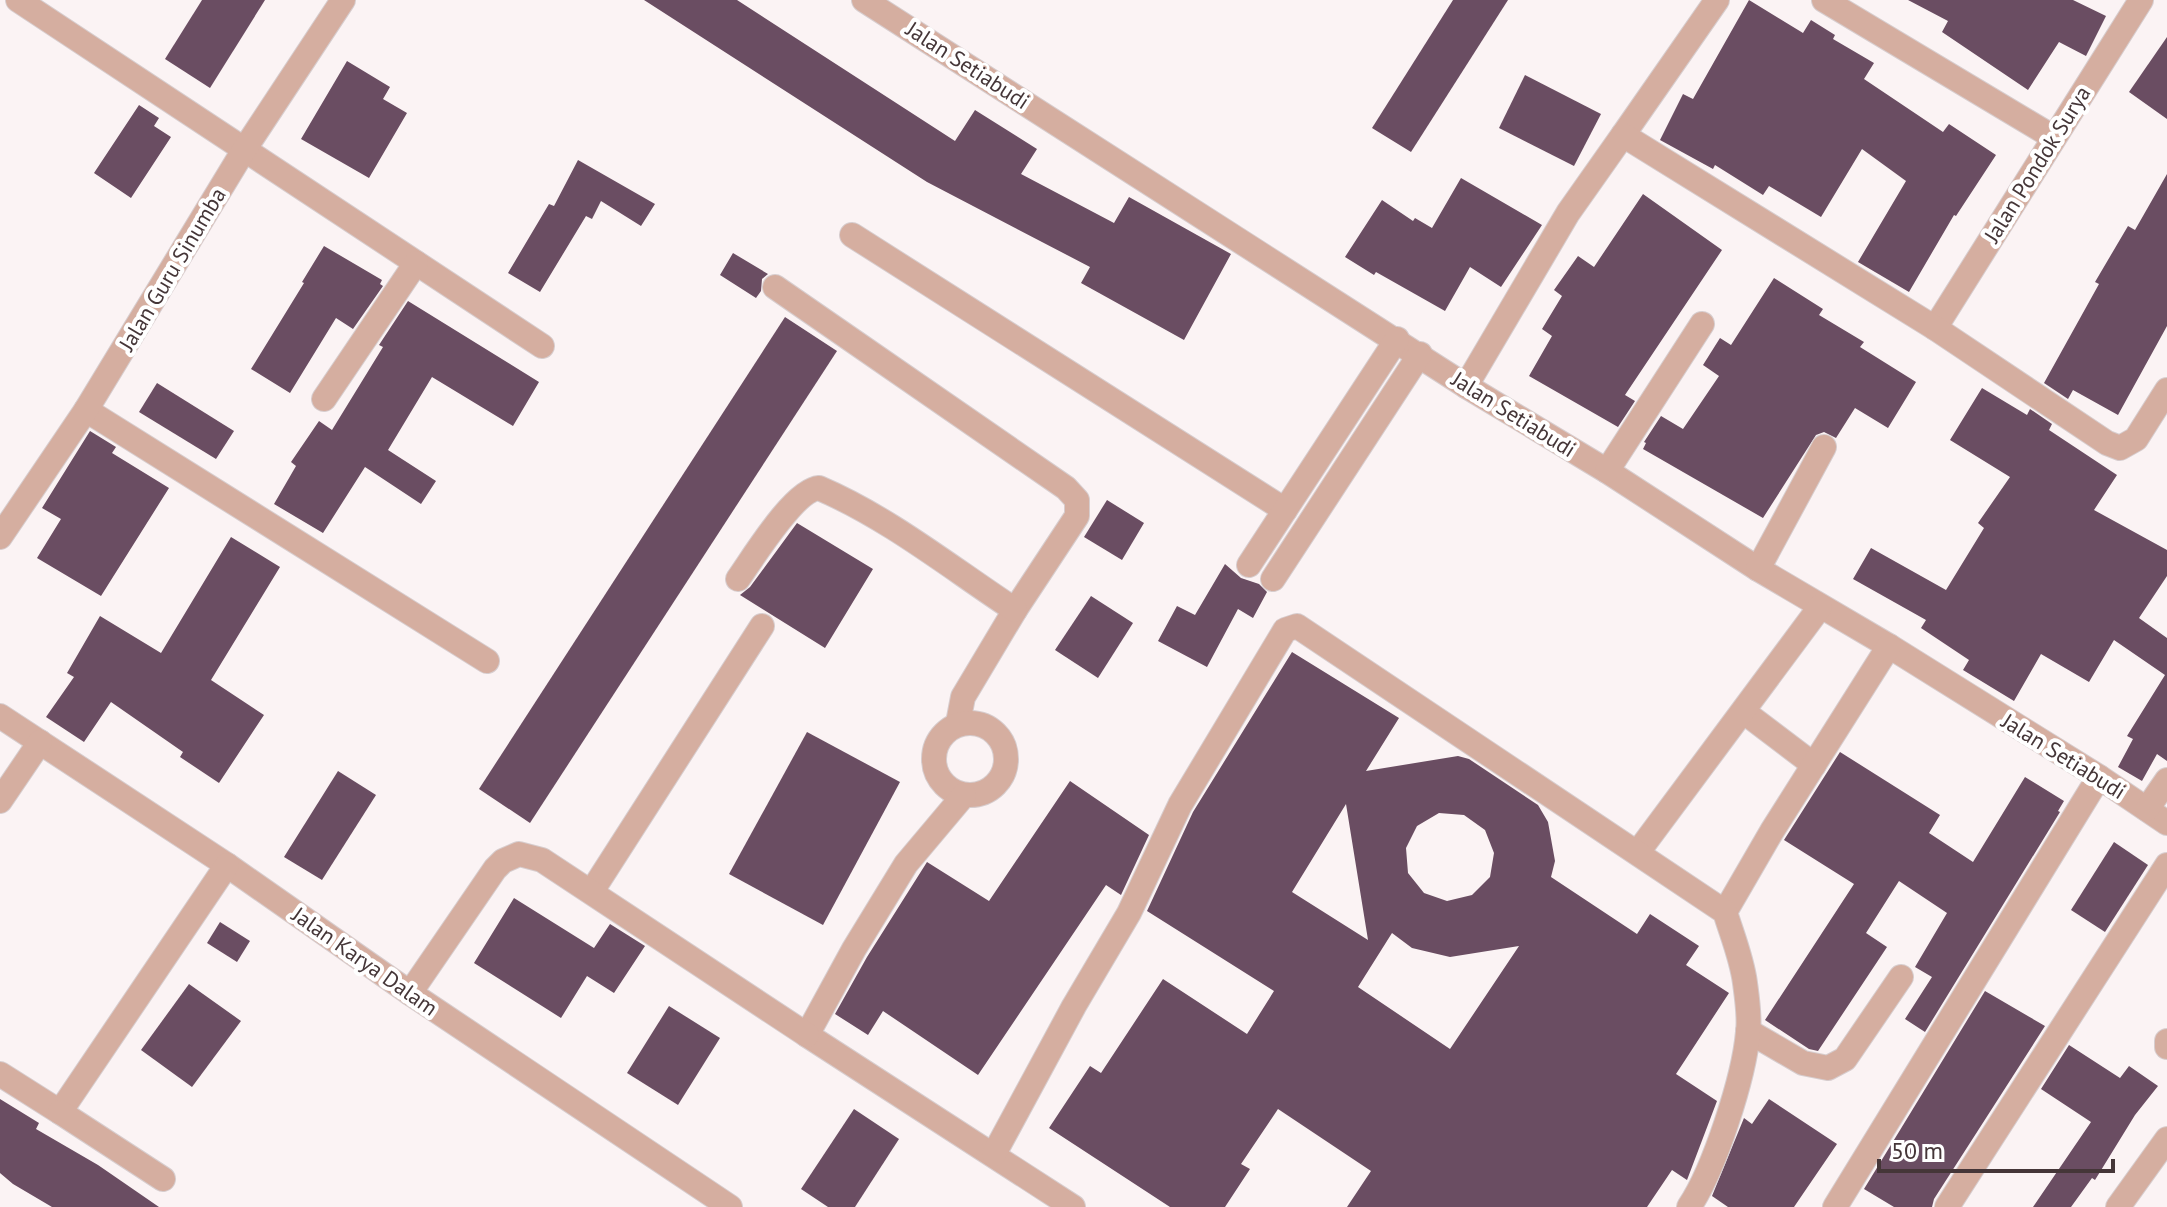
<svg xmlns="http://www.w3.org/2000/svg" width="2167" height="1207" font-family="'PT Sans',sans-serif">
	<rect width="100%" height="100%" fill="#fbf3f4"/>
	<g fill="#6a4d62" fill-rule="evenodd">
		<path d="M202,0H265L210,88L165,59Z"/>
		<path d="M644,0H737L955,141L975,110L1037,149L1021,174L1114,223L1129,197L1231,254L1184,340L1081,283L1090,267L927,182Z"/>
		<path d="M1453,0H1508L1411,152L1372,128Z"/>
		<path d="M1749,0L1803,33L1811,20L1835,35L1833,39L1874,63L1864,79L1943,132L1949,124L1996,155L1956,216L1954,215L1909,292L1858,262L1906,181L1862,149L1821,217L1769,186L1763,195L1715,165L1713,169L1660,140L1683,94L1693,99Z"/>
		<path d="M1908,0H2073L2106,16L2086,56L2059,42L2028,90L1942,32L1948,21Z"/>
		<path d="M2167,37V119L2129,92Z"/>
		<path d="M347,61L390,87L383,99L407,113L369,178L301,139Z"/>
		<path d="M1525,75L1601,114L1574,166L1499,128Z"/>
		<path d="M139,105L159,118L154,126L171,137L131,198L94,173Z"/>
		<path d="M578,160L655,204L641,226L601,201L592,219L586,216L540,292L508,273L549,204L554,206Z"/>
		<path d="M2167,174V326L2118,415L2073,390L2068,399L2044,383L2099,284L2095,282L2128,226L2135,230Z"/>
		<path d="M1461,178L1542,225L1501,287L1470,267L1445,311L1376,272L1374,275L1345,257L1382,200L1413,221L1415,218L1432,228Z"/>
		<path d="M1643,194L1722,250L1625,395L1635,401L1618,427L1529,376L1552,336L1542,329L1562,296L1554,290L1578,256L1594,267Z"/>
		<path d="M324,246L382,280L380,284L383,286L353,329L336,318L290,393L251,369L304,283L302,282Z"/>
		<path d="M733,253L768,274L762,279L761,291L756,298L720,275Z"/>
		<path d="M1774,278L1823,309L1819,315L1864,342L1860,347L1916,382L1888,428L1855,408L1836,438L1824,432L1816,435L1763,518L1643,449L1646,443L1644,442L1661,416L1683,429L1719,376L1703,365L1720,338L1731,345Z"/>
		<path d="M408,301L539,382L513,426L432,377L388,450L436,481L421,504L365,467L323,533L274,504L296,466L291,462L319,421L332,430L383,347L379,345Z"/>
		<path d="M785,317L837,351L530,823L479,789Z"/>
		<path d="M157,383L234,431L216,459L139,412Z"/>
		<path d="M1982,388L2027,415L2030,409L2052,424L2049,430L2117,475L2094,510L2167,550V576L2139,618L2167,638V761L2157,754L2142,781L2118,767L2133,739L2127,736L2165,675L2114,640L2089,682L2041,654L2014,701L1963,670L1969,660L1921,628L1926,620L1853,579L1871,548L1946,590L1984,528L1978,523L2010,477L1950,440Z"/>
		<path d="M90,431L116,447L112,453L169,488L101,596L37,558L61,519L42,508Z"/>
		<path d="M1107,500L1144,523L1122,560L1084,537Z"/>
		<path d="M797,523L873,569L825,648L740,595L750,587Z"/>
		<path d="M231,537L280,567L211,680L264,715L219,783L180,757L183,752L111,702L84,742L46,717L74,677L67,673L100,616L161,653Z"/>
		<path d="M1225,564L1241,578L1259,584L1267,592L1253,618L1238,609L1207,667L1158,641L1177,606L1195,615Z"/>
		<path d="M1091,596L1133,623L1098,678L1055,650Z"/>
		<path d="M1292,652L1399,718L1366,771L1458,756L1469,759L1538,805L1548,822L1555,861L1551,877L1637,934L1650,914L1699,946L1686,965L1729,993L1676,1074L1717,1101L1687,1180L1672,1170L1647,1207H1347L1371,1171L1278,1109L1241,1164L1250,1169L1225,1207H1170L1049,1128L1090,1066L1101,1073L1163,979L1247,1034L1274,991L1147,911L1193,812ZM1346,804L1368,940L1292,892ZM1439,813L1464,815L1485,830L1494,853L1490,877L1472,895L1447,901L1424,893L1408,873L1406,848L1417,826ZM1392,933L1412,948L1450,957L1519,946L1450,1049L1358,987Z"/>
		<path d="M807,732L900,782L823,925L729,874Z"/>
		<path d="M1840,752L1940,815L1929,833L1973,862L2025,777L2064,801L2058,811L2060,812L1925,1032L1905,1019L1932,977L1915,967L1947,913L1899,881L1866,933L1887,947L1818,1051L1809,1049L1765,1020L1854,884L1784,840Z"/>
		<path d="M338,771L376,795L322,880L284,857Z"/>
		<path d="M1070,781L1149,835L1121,895L1106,885L978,1075L883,1011L868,1035L835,1014L867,957L927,862L989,901Z"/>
		<path d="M2114,842L2148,865L2105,932L2071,910Z"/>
		<path d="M514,898L594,948L610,924L645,946L614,993L587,976L561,1018L474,963Z"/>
		<path d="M220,922L250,941L237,962L207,943Z"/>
		<path d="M189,984L241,1021L192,1087L141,1050Z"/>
		<path d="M1985,991L2045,1026L1934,1199L1932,1207H1894L1864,1189Z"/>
		<path d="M669,1006L720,1038L678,1105L627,1073Z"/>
		<path d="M2069,1045L2120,1078L2129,1066L2158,1086L2135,1115L2095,1180L2092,1178L2071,1207H2033L2091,1122L2041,1089Z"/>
		<path d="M0,1099L39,1123L36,1129L98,1165L159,1207H52L13,1184L0,1173Z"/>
		<path d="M1769,1099L1837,1144L1794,1207H1728L1712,1196L1744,1118L1752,1124Z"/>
		<path d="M854,1109L899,1139L855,1207H828L801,1189Z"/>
	</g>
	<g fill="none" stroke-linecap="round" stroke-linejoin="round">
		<g stroke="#d7cdce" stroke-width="26">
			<g id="minor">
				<path d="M18,0L542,346"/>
				<path d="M864,0L1466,386L1607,471L1758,569L1889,646L2099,777L2167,823"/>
				<path d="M1824,0L2053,137"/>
				<path d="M1623,135L1717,0"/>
				<path d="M852,235L1285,510"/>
				<path d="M775,287L1066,488L1077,500V516L1015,610L963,697L958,723"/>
				<path d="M1935,328L2141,0"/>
				<path d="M1466,386L1568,213L1623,135L1935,328L2107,443L2120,448L2136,439L2167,390"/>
				<path d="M324,399L416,263"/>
				<path d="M86,410L487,661"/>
				<path d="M1607,471L1702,324"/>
				<path d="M0,537L86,410L244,150L343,0"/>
				<path d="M1249,565L1397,339"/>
				<path d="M1758,569L1824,447"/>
				<path d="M738,579C753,558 794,490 819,488C889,518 951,568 1015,610"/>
				<path d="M1273,579L1420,354"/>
				<path d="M1744,712L1814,765"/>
				<path d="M0,716L227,865L410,993L730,1207"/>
				<circle cx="970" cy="759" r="36"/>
				<path d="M964,795L906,864L854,949L807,1035L1073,1207"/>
				<path d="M0,801L40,742"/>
				<path d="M2147,809L2167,780"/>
				<path d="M1638,852L1820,607"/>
				<path d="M592,891L762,626"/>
				<path d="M1725,912L1772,831L1889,646"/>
				<path d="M410,993L495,869L503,861L519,854L542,860L807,1035"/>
				<path d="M1748,1031L1803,1063L1828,1068L1845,1059L1901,977"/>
				<path d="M2167,1041V1047"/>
				<path d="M0,1074L60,1112L227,865"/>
				<path d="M60,1112L163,1179"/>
				<path d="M994,1154L1074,1006L1129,913L1180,805L1285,630L1297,626L1725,912C1732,935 1742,959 1745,983C1747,998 1750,1017 1748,1032C1744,1078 1714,1170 1689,1207"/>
				<path d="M1835,1207L2099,777"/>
				<path d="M1947,1207L2167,865"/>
				<path d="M2118,1207L2167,1139"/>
			</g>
		</g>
		<use href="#minor" stroke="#d5aea0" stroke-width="24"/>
	</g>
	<g text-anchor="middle" stroke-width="8" stroke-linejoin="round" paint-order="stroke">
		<g font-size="22" fill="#453638" stroke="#fff">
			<text transform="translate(968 65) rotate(33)" y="8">Jalan Setiabudi</text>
			<text transform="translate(2037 164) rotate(-58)" y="8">Jalan Pondok Surya</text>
			<text transform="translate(172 269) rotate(-59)" y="8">Jalan Guru Sinumba</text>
			<text transform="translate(1514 414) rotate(32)" y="8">Jalan Setiabudi</text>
			<text transform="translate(2064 756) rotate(32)" y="8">Jalan Setiabudi</text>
			<text transform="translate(365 961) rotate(35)" y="8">Jalan Karya Dalam</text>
		</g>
	</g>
	<path d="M1879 1159v12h234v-12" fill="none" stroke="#453638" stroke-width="4"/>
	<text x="1891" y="1159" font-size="24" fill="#453638" stroke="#ffffff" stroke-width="6" paint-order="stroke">50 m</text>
</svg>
